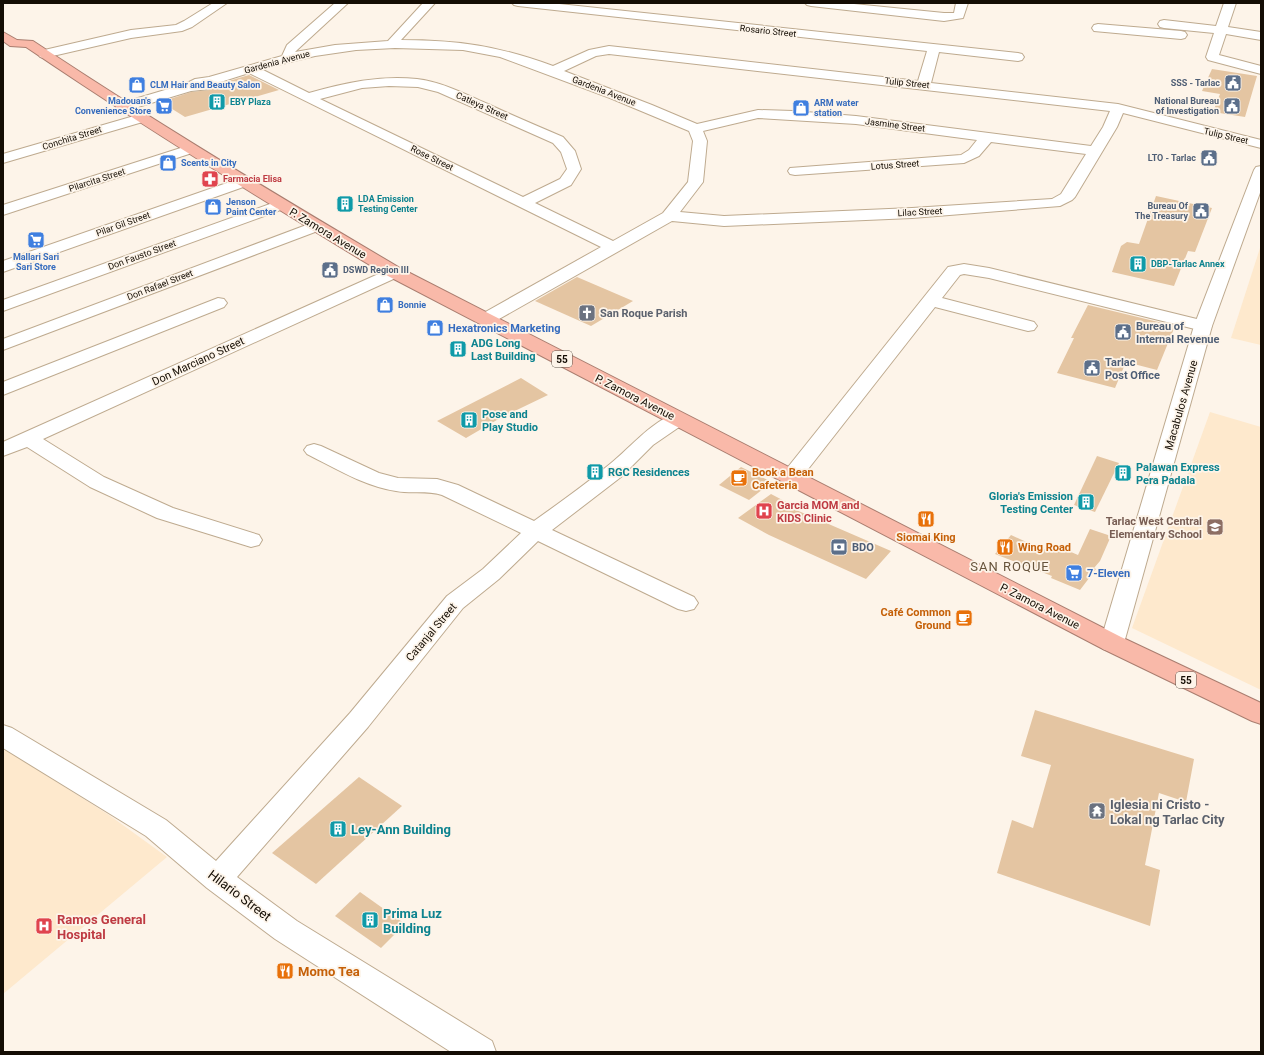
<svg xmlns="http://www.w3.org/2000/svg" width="1264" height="1055" font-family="Roboto,sans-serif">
	<rect width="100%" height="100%" fill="#fdf4e9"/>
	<g fill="#fee9cd">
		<path d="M1261,245V345L1231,338Z"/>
		<path d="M1210,412L1261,427V690L1132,628Z"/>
		<path d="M6,750L109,815L167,857L3,994V751Z"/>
	</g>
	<g fill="#e4c5a2">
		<path d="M1212,69L1257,76L1245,117L1213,112L1220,94L1202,91Z"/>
		<path d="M249,75L279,90L185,117L161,102L191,92L210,90L212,86Z"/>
		<path d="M1156,196L1212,208L1195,252L1188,251L1174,286L1112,272L1121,246L1127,242L1139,244Z"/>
		<path d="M577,277L633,301L591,326L535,301Z"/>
		<path d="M1088,305L1175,326L1157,370L1126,362L1115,388L1057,373L1074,338H1071Z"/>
		<path d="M521,378L548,395L502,417L466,438L437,421Z"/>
		<path d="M1097,456L1119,463L1095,512L1074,505Z"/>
		<path d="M741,467L772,482L749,500L719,485Z"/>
		<path d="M771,494L790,504L787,506L891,551L866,579L769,535L738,518Z"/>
		<path d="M1090,529L1111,536L1100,561L1094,568L1096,569L1080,590L1051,578L1052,576L995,554L1011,535L1044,550L1050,543L1078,555Z"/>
		<path d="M1035,710L1194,759L1186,802L1159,793L1145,865L1160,870L1150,926L997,873L1012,820L1033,828L1051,765L1021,756Z"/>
		<path d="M359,777L402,806L316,884L272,853Z"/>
		<path d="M360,892L405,924L381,948L335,916Z"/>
	</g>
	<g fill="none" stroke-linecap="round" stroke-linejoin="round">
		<g stroke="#beaa8f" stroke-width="2">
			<g id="street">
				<path d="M213,3H227L192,27L182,31L131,38L44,58L40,57L38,54L40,51L131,30L176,25L184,21Z"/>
				<path d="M335,3H348L297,50L295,52L335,45L388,41L423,3H435L401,40C459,40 498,46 553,66L589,50L609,46L918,81L927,51L518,6L514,5L512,3H550L1018,53L1022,54L1024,57L1022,60L1018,61L939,52L931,83L1118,104L1261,140V148L1123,113L1117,127L1075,197L1072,200L1060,206L912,218L724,226L672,221L492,323L486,324L480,323L477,319L480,315L601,247L249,73L211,85L210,89L191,91L128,110H118L116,107L118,104L185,84L195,79L209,77L282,56L287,45ZM395,48L463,50L500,57L610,98L689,131L693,141L688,182L663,213L613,241L535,203L571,185L581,169L575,151L563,137C538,126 513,116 488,104C465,94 442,82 417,79C380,75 344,83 309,93L261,69L315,56L356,50ZM609,54L1110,111L1103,127L1091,146L856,116L793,111L758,110L697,124L652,105L564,71L596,56ZM389,86L418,87L438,92L553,143L561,152L567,169L560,179L523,197L320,99L362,88ZM758,118L856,124L977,140L969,150L961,155L790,168L788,171L790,174L795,175L964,163L979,156L991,142L1086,154L1061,194L1052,199L912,208L724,216L680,212L703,182L707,141L703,131Z"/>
				<path d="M805,3H844L944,13H954L956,3H968L963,18L944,21L811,6L807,5Z"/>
				<path d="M1224,3H1236L1228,27L1261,32V40L1226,34L1219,55L1261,66V74L1208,60L1206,57L1214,33L1164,28L1160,27L1158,24L1160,21L1164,20L1216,26Z"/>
				<path d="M1098,24L1181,31L1185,32L1187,35L1185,38L1181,39L1094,31L1092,28L1094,25Z"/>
				<path d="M141,114L146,115L148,118L146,121L3,163V154Z"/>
				<path d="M190,145L195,146L197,149L195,152L3,215V205Z"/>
				<path d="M244,177L249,179L252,182L249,185L3,272V261Z"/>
				<path d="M281,200L286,202L289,205L286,208L3,311V300Z"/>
				<path d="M317,221L323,223L325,226L323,229L3,350V339Z"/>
				<path d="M964,264L989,268L1209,322L1212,326L1209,330L1203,331L989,278L964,274L960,275L942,298L1034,322L1037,326L1034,330L1028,331L935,307L798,482L791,483L784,482L781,477L784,472L948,267Z"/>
				<path d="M394,267L400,268L402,272L400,276L43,439L104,477L173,508L259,535L262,540L259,545L251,547L157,518L90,487L27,447L3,456V442Z"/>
				<path d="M218,298L224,299L227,303L224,307L3,395V382Z"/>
				<path d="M678,413L685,415L688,419L685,423L653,445L621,477L552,530L694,597L698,603L694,609L686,611L678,609L538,541L499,579L463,608L368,727L237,877L297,921L492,1041L496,1052H451L275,939L207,888L146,836L3,748V725L12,728L166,820L216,861L350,713L447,596L483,569L521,533L442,495C427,490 411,494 396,491C364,486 335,468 307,454L304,450L307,446L314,444L321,446L379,473L398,478L437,479L458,485L534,521C558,504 582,487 605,468C627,452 651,420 678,413Z"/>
			</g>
		</g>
		<g stroke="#beaa8f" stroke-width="2">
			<path id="secondary" d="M1261,166V190L1212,326L1124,643L1121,649L1112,652L1103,649L1100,643L1194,326L1254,170L1256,167Z"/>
		</g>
		<g stroke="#a97d6f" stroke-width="2">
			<path id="highway" d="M3,32L17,40L33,41C153,121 276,195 400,268L1121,637L1261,703V724L1252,721L1103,649L388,276C265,202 144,127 26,47L10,46L3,41Z"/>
		</g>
		<use href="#street" fill="#fff" fill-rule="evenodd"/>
		<use href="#secondary" fill="#fff" fill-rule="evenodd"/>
		<use href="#highway" fill="#f9b9a9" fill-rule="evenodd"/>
	</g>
	<defs>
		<g id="civic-square" transform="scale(0.9)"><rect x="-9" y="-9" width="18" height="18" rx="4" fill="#5c6f8a" stroke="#fdf4e9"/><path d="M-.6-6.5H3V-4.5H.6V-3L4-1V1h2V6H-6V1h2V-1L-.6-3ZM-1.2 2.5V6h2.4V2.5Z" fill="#fff"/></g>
		<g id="shop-square" transform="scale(0.9)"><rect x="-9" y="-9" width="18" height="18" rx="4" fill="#3f7fe0" stroke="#fdf4e9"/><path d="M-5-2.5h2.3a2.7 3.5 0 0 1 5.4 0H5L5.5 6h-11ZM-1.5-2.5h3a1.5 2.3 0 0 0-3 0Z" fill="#fff"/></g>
		<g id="building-square" transform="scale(0.9)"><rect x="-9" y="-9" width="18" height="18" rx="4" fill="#0f9aa8" stroke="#fdf4e9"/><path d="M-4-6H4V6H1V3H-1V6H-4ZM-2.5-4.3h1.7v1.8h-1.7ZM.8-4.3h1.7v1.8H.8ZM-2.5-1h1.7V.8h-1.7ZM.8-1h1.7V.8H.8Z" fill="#fff"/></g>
		<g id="supermarket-square" transform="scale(0.9)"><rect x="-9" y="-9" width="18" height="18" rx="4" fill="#3f7fe0" stroke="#fdf4e9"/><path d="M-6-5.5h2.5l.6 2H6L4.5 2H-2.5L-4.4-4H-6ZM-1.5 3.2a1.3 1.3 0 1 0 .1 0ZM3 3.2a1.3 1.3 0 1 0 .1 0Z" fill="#fff"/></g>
		<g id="pharmacy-square" transform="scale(0.9)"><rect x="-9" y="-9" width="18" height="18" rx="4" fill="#e0444e" stroke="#fdf4e9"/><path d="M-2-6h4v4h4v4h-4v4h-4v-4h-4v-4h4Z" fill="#fff"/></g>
		<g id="church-square" transform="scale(0.9)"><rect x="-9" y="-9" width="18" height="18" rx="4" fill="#6b7280" stroke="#fdf4e9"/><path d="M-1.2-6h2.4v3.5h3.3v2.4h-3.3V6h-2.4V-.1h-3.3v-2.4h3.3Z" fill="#fff"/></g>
		<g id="cafe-square" transform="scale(0.9)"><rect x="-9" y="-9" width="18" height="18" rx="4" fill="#e8710a" stroke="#fdf4e9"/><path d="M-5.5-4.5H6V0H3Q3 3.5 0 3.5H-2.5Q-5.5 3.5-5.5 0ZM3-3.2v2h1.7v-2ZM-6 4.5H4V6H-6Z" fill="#fff"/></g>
		<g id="hospital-square" transform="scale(0.9)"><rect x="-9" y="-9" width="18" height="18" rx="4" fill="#e0444e" stroke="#fdf4e9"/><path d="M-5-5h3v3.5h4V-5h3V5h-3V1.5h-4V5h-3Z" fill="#fff"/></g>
		<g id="restaurant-square" transform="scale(0.9)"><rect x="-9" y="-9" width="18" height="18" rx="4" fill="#e8710a" stroke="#fdf4e9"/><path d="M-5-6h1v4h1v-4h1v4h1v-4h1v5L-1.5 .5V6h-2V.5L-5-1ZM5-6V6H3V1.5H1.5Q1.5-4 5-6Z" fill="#fff"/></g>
		<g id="school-square" transform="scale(0.9)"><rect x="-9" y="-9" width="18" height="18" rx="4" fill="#8d6e63" stroke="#fdf4e9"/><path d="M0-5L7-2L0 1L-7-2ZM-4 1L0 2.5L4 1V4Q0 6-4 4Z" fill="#fff"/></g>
		<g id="bank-square" transform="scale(0.9)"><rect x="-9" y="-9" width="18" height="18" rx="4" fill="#5c6f8a" stroke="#fdf4e9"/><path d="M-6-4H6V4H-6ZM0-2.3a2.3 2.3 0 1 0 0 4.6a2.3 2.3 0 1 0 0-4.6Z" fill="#fff"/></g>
		<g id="temple-square" transform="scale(0.9)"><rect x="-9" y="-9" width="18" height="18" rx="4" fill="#6b7280" stroke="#fdf4e9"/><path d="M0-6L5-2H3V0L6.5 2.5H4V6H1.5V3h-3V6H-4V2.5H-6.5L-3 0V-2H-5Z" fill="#fff"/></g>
	</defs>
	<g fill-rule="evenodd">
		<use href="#civic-square" x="1233" y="83"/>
		<use href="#shop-square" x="137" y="85"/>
		<use href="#building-square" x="217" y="102"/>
		<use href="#supermarket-square" x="164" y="106"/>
		<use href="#civic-square" x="1232" y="106"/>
		<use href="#shop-square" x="801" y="108"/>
		<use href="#civic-square" x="1209" y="158"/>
		<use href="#shop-square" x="168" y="163"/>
		<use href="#pharmacy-square" x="210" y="179"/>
		<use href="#building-square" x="345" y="204"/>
		<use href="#shop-square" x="213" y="207"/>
		<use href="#civic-square" x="1201" y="211"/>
		<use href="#supermarket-square" x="36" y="240"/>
		<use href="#building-square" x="1138" y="264"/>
		<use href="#civic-square" x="330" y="270"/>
		<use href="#shop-square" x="385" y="305"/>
		<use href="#church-square" x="587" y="313"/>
		<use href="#shop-square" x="435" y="328"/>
		<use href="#civic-square" x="1123" y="332"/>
		<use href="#building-square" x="458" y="349"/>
		<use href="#civic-square" x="1092" y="368"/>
		<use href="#building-square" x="469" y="420"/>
		<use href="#building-square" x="595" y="472"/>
		<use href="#building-square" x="1123" y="473"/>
		<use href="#cafe-square" x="739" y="478"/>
		<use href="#building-square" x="1086" y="502"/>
		<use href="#hospital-square" x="764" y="511"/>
		<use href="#restaurant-square" x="926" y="519"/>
		<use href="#school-square" x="1215" y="527"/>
		<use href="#bank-square" x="839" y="547"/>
		<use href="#restaurant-square" x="1005" y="547"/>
		<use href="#supermarket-square" x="1074" y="573"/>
		<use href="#cafe-square" x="964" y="618"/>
		<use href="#temple-square" x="1097" y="811"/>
		<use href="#building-square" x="338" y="829"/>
		<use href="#building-square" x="370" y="920"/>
		<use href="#hospital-square" x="44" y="926"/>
		<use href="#restaurant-square" x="285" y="971"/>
	</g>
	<g text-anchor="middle" stroke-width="3.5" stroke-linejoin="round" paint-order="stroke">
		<g font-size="9" fill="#140d04" stroke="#fdf4e9">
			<text transform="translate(768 31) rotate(6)" y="3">Rosario Street</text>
			<text transform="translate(277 62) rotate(-15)" y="3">Gardenia Avenue</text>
			<text transform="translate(907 83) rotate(6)" y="3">Tulip Street</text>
			<text transform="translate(604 91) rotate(21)" y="3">Gardenia Avenue</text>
			<text transform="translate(482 106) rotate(24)" y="3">Catleya Street</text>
			<text transform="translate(895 125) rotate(7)" y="3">Jasmine Street</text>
			<text transform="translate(1226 136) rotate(13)" y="3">Tulip Street</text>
			<text transform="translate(72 138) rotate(-17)" y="3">Conchita Street</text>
			<text transform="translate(432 158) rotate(26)" y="3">Rose Street</text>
			<text transform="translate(895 165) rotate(-4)" y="3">Lotus Street</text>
			<text transform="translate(97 180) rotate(-18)" y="3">Pilarcita Street</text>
			<text transform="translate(920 212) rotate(-3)" y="3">Lilac Street</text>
			<text transform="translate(123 224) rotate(-20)" y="3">Pilar Gil Street</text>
			<text transform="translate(142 255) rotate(-20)" y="3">Don Fausto Street</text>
			<text transform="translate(160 285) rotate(-21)" y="3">Don Rafael Street</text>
		</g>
		<g font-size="9" font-weight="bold" fill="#4e5e75" stroke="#fdf4e9" text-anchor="end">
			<text x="1220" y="86">SSS - Tarlac</text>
			<text x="1219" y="104">National Bureau<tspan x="1219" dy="10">of Investigation</tspan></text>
			<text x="1196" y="161">LTO - Tarlac</text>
			<text x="1188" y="209">Bureau Of<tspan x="1188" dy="10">The Treasury</tspan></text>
			<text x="343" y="273" text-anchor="start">DSWD Region III</text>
		</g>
		<g font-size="9" font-weight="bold" fill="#366cbe" stroke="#fdf4e9" text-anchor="start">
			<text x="150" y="88">CLM Hair and Beauty Salon</text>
			<text x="151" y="104" text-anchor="end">Madouan's<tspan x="151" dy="10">Convenience Store</tspan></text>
			<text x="814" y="106">ARM water<tspan x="814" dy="10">station</tspan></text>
			<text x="181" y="166">Scents in City</text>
			<text x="226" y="205">Jenson<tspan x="226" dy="10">Paint Center</tspan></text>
			<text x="36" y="260" text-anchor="middle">Mallari Sari<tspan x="36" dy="10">Sari Store</tspan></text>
			<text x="398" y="308">Bonnie</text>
		</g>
		<g font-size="9" font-weight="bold" fill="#0d838f" stroke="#fdf4e9" text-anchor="start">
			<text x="230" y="105">EBY Plaza</text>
			<text x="358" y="202">LDA Emission<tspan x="358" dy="10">Testing Center</tspan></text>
			<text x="1151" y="267">DBP-Tarlac Annex</text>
		</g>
		<g font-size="9" font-weight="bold" fill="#be3a42" stroke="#fdf4e9" text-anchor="start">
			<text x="223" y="182">Farmacia Elisa</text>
		</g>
		<g fill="#fdf4e9" stroke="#5a5249" stroke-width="1">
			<rect x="552" y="351" width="20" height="16" rx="3"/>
			<rect x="1176" y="672" width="20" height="16" rx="3"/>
		</g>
		<g font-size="10" font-weight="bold" fill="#140d04">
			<text x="562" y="363">55</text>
			<text x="1186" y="684">55</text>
		</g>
		<g font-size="11" fill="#140d04" stroke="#fdf4e9">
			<text transform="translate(328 233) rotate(31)" y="4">P. Zamora Avenue</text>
			<text transform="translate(198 361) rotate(-25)" y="4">Don Marciano Street</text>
			<text transform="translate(635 397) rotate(27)" y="4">P. Zamora Avenue</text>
			<text transform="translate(1181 405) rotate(-74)" y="4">Macabulos Avenue</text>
			<text transform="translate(1040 606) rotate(27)" y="4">P. Zamora Avenue</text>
			<text transform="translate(431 632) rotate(-50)" y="4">Catanjal Street</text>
		</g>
		<g font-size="11" font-weight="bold" fill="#5b616d" stroke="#fdf4e9" text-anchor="start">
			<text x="600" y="317">San Roque Parish</text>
		</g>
		<g font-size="11" font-weight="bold" fill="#4e5e75" stroke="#fdf4e9" text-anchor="start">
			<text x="1136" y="330">Bureau of<tspan x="1136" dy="13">Internal Revenue</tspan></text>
			<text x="1105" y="366">Tarlac<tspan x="1105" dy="13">Post Office</tspan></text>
			<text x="852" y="551">BDO</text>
		</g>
		<g font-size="11" font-weight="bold" fill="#366cbe" stroke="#fdf4e9" text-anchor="start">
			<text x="448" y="332">Hexatronics Marketing</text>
			<text x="1087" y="577">7-Eleven</text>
		</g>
		<g font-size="11" font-weight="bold" fill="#0d838f" stroke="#fdf4e9" text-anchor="start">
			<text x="471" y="347">ADG Long<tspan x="471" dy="13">Last Building</tspan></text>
			<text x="482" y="418">Pose and<tspan x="482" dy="13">Play Studio</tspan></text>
			<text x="1136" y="471">Palawan Express<tspan x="1136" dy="13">Pera Padala</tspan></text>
			<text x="608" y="476">RGC Residences</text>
			<text x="1073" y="500" text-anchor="end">Gloria's Emission<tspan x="1073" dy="13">Testing Center</tspan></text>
		</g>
		<g font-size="11" font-weight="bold" fill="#c56008" stroke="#fdf4e9" text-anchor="start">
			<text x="752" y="476">Book a Bean<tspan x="752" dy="13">Cafeteria</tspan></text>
			<text x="926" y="541" text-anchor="middle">Siomai King</text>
			<text x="1018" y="551">Wing Road</text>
			<text x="951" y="616" text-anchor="end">Café Common<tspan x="951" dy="13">Ground</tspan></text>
		</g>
		<g font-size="11" font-weight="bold" fill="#be3a42" stroke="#fdf4e9" text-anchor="start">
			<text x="777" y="509">Garcia MOM and<tspan x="777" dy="13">KIDS Clinic</tspan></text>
		</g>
		<g font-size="11" font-weight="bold" fill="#785e54" stroke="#fdf4e9" text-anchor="end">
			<text x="1202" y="525">Tarlac West Central<tspan x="1202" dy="13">Elementary School</tspan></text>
		</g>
		<g font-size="13" letter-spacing="1" fill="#67543c" stroke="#fdf4e9">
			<text x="1010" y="571">SAN ROQUE</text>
		</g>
		<g font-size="13" font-weight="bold" fill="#5b616d" stroke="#fdf4e9" text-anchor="start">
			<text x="1110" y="809">Iglesia ni Cristo -<tspan x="1110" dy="15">Lokal ng Tarlac City</tspan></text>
		</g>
		<g font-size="13" font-weight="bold" fill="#0d838f" stroke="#fdf4e9" text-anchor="start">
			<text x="351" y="834">Ley-Ann Building</text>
			<text x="383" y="918">Prima Luz<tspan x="383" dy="15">Building</tspan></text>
		</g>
		<g font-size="13" fill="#140d04" stroke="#fdf4e9">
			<text transform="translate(240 895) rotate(37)" y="5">Hilario Street</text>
		</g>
		<g font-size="13" font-weight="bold" fill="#be3a42" stroke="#fdf4e9" text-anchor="start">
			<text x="57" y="924">Ramos General<tspan x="57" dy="15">Hospital</tspan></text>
		</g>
		<g font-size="13" font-weight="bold" fill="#c56008" stroke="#fdf4e9" text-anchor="start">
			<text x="298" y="976">Momo Tea</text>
		</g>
	</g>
	<rect width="1264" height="1055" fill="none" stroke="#140d04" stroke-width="8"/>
</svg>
